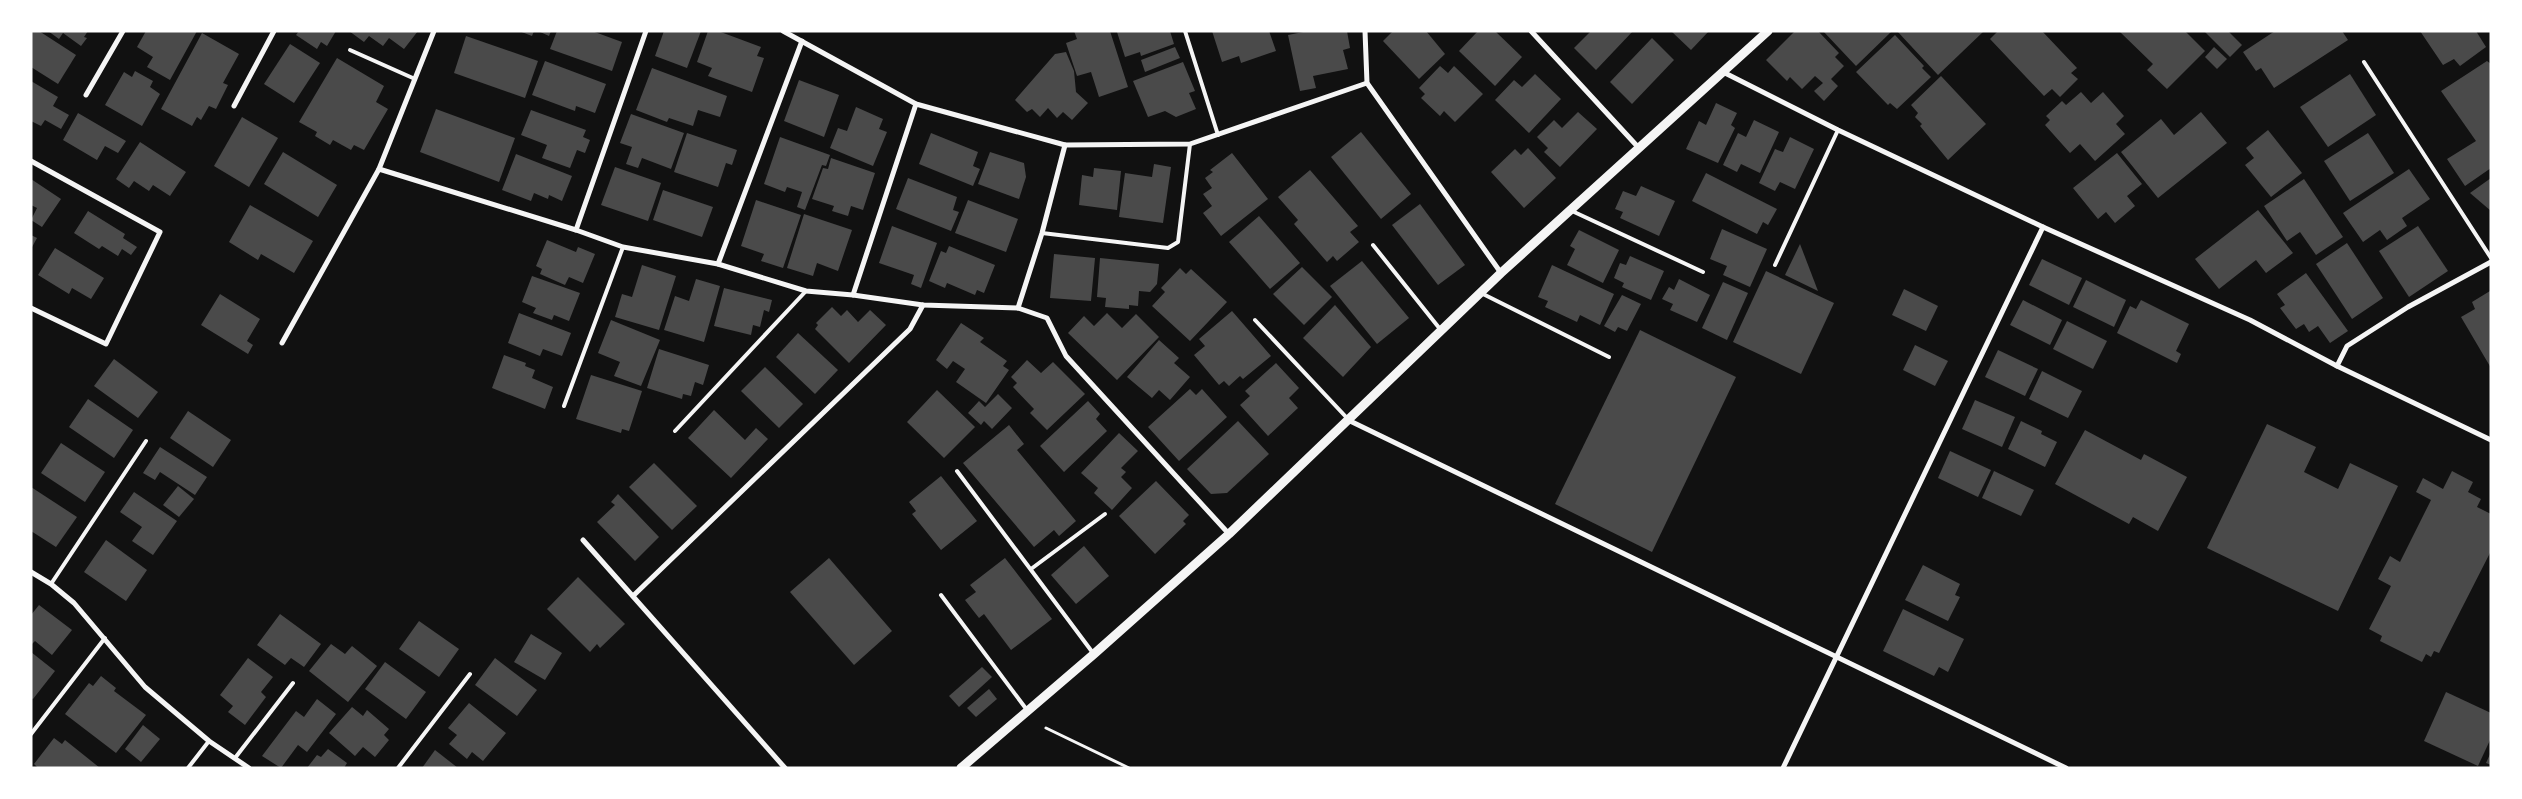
<svg xmlns="http://www.w3.org/2000/svg" width="2522" height="799" font-family="'DejaVu Sans',sans-serif">
	<rect width="100%" height="100%" fill="#111"/>
	<g fill="#4a4a4a">
		<path d="M31,31H39L76,55L58,84L31,67Z"/>
		<path d="M48,31H88L84,37L87,38L81,46L63,33L59,39Z"/>
		<path d="M146,31H197L170,80L147,67L153,57L137,47Z"/>
		<path d="M299,31H336L327,46L321,42L317,49L296,35Z"/>
		<path d="M349,31H418L404,49L389,38L383,46L369,36L364,42Z"/>
		<path d="M519,31H534L532,36Z"/>
		<path d="M538,31H551L549,36Z"/>
		<path d="M557,31H592L622,42L612,71L550,49Z"/>
		<path d="M664,31H701L687,68L655,56Z"/>
		<path d="M708,31H718L761,47L757,56L764,58L752,92L708,76L712,68L697,62Z"/>
		<path d="M1074,31H1110L1128,87L1099,97L1091,72L1077,76L1066,43L1077,39Z"/>
		<path d="M1170,31L1174,44L1141,56L1140,52L1125,57L1117,32Z"/>
		<path d="M1212,31H1269L1276,51L1241,63L1239,56L1222,62Z"/>
		<path d="M1308,31H1347L1350,48L1343,50L1348,69L1313,76L1316,88L1300,91L1288,35Z"/>
		<path d="M1393,31H1426L1445,54L1419,79L1383,41Z"/>
		<path d="M1478,31H1495L1522,57L1495,86L1459,51Z"/>
		<path d="M1591,31H1633L1596,70L1574,48Z"/>
		<path d="M1671,31H1709L1691,50Z"/>
		<path d="M1795,31H1818L1839,53L1835,57L1844,66L1831,79L1838,86L1824,101L1814,91L1823,83L1815,76L1802,89L1790,77L1787,81L1766,60Z"/>
		<path d="M1823,31H1892L1856,66Z"/>
		<path d="M1897,31H1984L1938,75Z"/>
		<path d="M1998,31H2042L2077,68L2071,73L2078,79L2060,97L2052,89L2044,96L1990,39Z"/>
		<path d="M2119,31H2185L2205,51L2167,89L2147,70L2153,64Z"/>
		<path d="M2204,31H2228L2242,45L2230,57Z"/>
		<path d="M2275,31H2342L2348,40L2274,88L2261,68L2256,71L2243,52Z"/>
		<path d="M2420,31H2476L2486,47L2460,66L2454,59L2443,65Z"/>
		<path d="M202,33L239,54L223,83L228,85L216,109L209,106L201,120L197,117L192,126L161,109Z"/>
		<path d="M1895,35L1924,66L1922,68L1931,77L1897,109L1890,103L1888,105L1856,72Z"/>
		<path d="M466,36L538,61L525,98L454,73Z"/>
		<path d="M1652,38L1674,60L1632,104L1610,82Z"/>
		<path d="M290,44L320,63L294,103L264,84Z"/>
		<path d="M1175,47L1180,58L1145,72L1141,60Z"/>
		<path d="M2214,47L2227,59L2217,69L2205,57Z"/>
		<path d="M1066,52L1074,71L1076,92L1088,103L1072,120L1063,112L1057,118L1048,108L1040,117L1032,109L1027,112L1015,100L1055,54Z"/>
		<path d="M337,58L384,86L376,102L388,109L364,150L354,145L351,150L333,140L330,145L315,136L317,132L299,122Z"/>
		<path d="M545,61L606,84L595,113L576,106L575,111L532,95Z"/>
		<path d="M2487,61L2491,64V168L2465,186L2447,159L2476,141L2441,91Z"/>
		<path d="M1183,62L1195,91L1189,93L1196,109L1176,117L1165,111L1148,117L1133,81Z"/>
		<path d="M1440,66L1448,73L1454,66L1483,94L1455,122L1444,111L1440,116L1421,98L1425,94L1419,88Z"/>
		<path d="M652,68L727,96L720,117L698,110L693,126L669,118L667,122L636,110Z"/>
		<path d="M135,71L153,81L150,87L160,94L142,126L105,105L124,72L132,77Z"/>
		<path d="M1535,74L1561,99L1529,133L1495,100L1514,80L1522,87Z"/>
		<path d="M2350,74L2376,115L2328,147L2300,107Z"/>
		<path d="M1941,76L1986,124L1948,160L1920,126L1922,124L1915,117L1918,113L1911,105Z"/>
		<path d="M799,80L839,95L824,137L784,121Z"/>
		<path d="M31,81L58,97L53,106L69,115L61,129L45,120L41,126L31,121Z"/>
		<path d="M2081,92L2091,103L2103,92L2124,116L2116,124L2125,134L2095,161L2080,144L2070,153L2045,125L2050,120L2046,116L2062,101L2066,105Z"/>
		<path d="M1716,103L1737,113L1731,125L1735,128L1718,163L1686,149L1699,121L1706,125Z"/>
		<path d="M856,107L883,119L879,129L887,132L873,166L830,148L838,128L847,131Z"/>
		<path d="M436,109L515,138L499,182L420,152Z"/>
		<path d="M531,110L586,130L583,137L590,140L585,153L577,150L570,168L542,158L547,145L521,135Z"/>
		<path d="M1578,112L1597,129L1560,167L1544,152L1548,148L1537,137L1554,120L1562,128Z"/>
		<path d="M2201,112L2227,143L2158,198L2121,152L2161,119L2174,135Z"/>
		<path d="M78,113L126,141L118,153L105,146L97,160L63,140Z"/>
		<path d="M631,114L684,133L671,169L642,158L638,168L626,164L632,147L620,143Z"/>
		<path d="M242,117L278,138L249,187L214,166Z"/>
		<path d="M1754,120L1779,132L1760,173L1741,164L1737,172L1723,165L1738,133L1746,137Z"/>
		<path d="M2268,130L2302,173L2271,197L2245,165L2254,158L2246,148Z"/>
		<path d="M1361,132L1411,194L1381,219L1331,157Z"/>
		<path d="M687,133L737,150L732,165L726,163L718,187L674,172Z"/>
		<path d="M931,133L978,152L973,166L980,169L973,186L919,164Z"/>
		<path d="M2368,133L2394,173L2350,201L2324,161Z"/>
		<path d="M780,137L830,155L826,166L822,165L805,210L797,207L802,192L787,187L785,192L764,184Z"/>
		<path d="M1790,137L1814,149L1795,189L1780,182L1775,191L1759,183L1775,149L1783,152Z"/>
		<path d="M140,142L186,172L170,196L153,185L149,191L134,181L129,188L116,179Z"/>
		<path d="M1528,148L1556,178L1524,208L1491,172L1515,149L1521,155Z"/>
		<path d="M283,152L337,185L318,217L264,184Z"/>
		<path d="M990,152L1024,163L1026,177L1019,199L978,184Z"/>
		<path d="M1232,153L1268,199L1221,236L1203,213L1212,206L1203,194L1212,188L1205,178L1213,172L1210,170Z"/>
		<path d="M2117,153L2142,184L2127,196L2135,206L2115,223L2106,212L2098,219L2073,188Z"/>
		<path d="M516,154L572,176L562,201L549,195L548,199L534,193L531,201L502,190Z"/>
		<path d="M831,158L875,173L863,210L851,206L848,216L832,211L834,206L812,199L823,168L828,169Z"/>
		<path d="M1154,164L1171,167L1163,223L1119,217L1125,173L1152,177Z"/>
		<path d="M615,167L661,183L648,221L601,205Z"/>
		<path d="M1094,168L1121,171L1117,210L1079,205L1082,175L1093,177Z"/>
		<path d="M2409,169L2430,199L2402,218L2407,226L2387,240L2380,230L2363,242L2343,213Z"/>
		<path d="M1310,170L1358,226L1350,232L1359,242L1337,261L1333,256L1327,262L1294,224L1298,220L1278,197Z"/>
		<path d="M1706,173L1777,209L1768,225L1763,222L1757,234L1692,201Z"/>
		<path d="M908,178L957,197L953,210L959,212L951,231L896,209Z"/>
		<path d="M2491,178V211L2470,193Z"/>
		<path d="M31,179L61,199L42,227L31,220L37,208L31,205Z"/>
		<path d="M2304,179L2343,237L2316,255L2300,232L2287,241L2264,206Z"/>
		<path d="M1641,186L1675,201L1659,236L1620,218L1623,212L1615,209L1623,191L1636,196Z"/>
		<path d="M663,190L713,207L702,237L653,220Z"/>
		<path d="M756,200L801,215L783,268L761,261L764,254L741,246Z"/>
		<path d="M968,200L1018,219L1006,252L955,233Z"/>
		<path d="M1420,204L1465,265L1438,285L1392,225Z"/>
		<path d="M250,205L313,241L294,273L261,254L258,260L229,242Z"/>
		<path d="M2258,210L2293,253L2266,273L2256,260L2219,289L2195,259Z"/>
		<path d="M88,211L125,234L123,238L137,247L131,255L122,249L118,256L102,246L99,249L74,233Z"/>
		<path d="M804,214L852,230L838,271L817,263L813,276L787,268Z"/>
		<path d="M1259,216L1300,263L1270,289L1229,242Z"/>
		<path d="M892,226L937,243L921,288L911,284L914,275L879,263Z"/>
		<path d="M2418,226L2448,271L2409,297L2379,251Z"/>
		<path d="M1722,229L1767,249L1750,287L1723,275L1727,266L1710,259Z"/>
		<path d="M1579,230L1619,250L1603,283L1567,265L1575,249L1570,246Z"/>
		<path d="M31,235L37,238L31,249Z"/>
		<path d="M547,240L576,252L578,247L595,254L583,283L569,277L565,285L540,274L542,269L536,266Z"/>
		<path d="M2347,243L2383,298L2352,319L2316,264Z"/>
		<path d="M1800,244L1818,291L1785,275Z"/>
		<path d="M949,246L995,265L984,293L977,290L975,295L947,283L945,288L929,281L941,251L946,253Z"/>
		<path d="M55,248L104,278L91,299L72,288L69,294L38,275Z"/>
		<path d="M1054,254L1095,258L1091,301L1050,298Z"/>
		<path d="M1630,256L1664,271L1651,300L1622,287L1624,283L1614,278L1620,263L1626,265Z"/>
		<path d="M1100,258L1159,264L1157,284L1150,292L1139,291L1138,306L1129,305V309L1105,307L1106,298L1097,297Z"/>
		<path d="M2042,259L2082,278L2069,305L2029,285Z"/>
		<path d="M1362,261L1409,318L1377,344L1330,286Z"/>
		<path d="M642,265L676,276L659,330L615,317L622,294L632,297Z"/>
		<path d="M1552,265L1614,294L1600,325L1580,315L1577,322L1545,307L1548,301L1538,297Z"/>
		<path d="M1302,267L1332,297L1304,325L1273,294Z"/>
		<path d="M1180,268L1186,274L1191,269L1227,302L1190,341L1152,306L1165,292L1161,288Z"/>
		<path d="M1766,271L1834,303L1801,374L1733,342Z"/>
		<path d="M2306,273L2348,331L2330,343L2318,326L2309,332L2304,324L2296,329L2280,308L2285,305L2277,294Z"/>
		<path d="M532,276L580,293L569,321L554,315L552,320L533,313L536,308L522,302Z"/>
		<path d="M696,279L720,286L704,342L664,330L675,296L689,301Z"/>
		<path d="M1679,279L1710,295L1697,322L1670,310L1673,304L1662,299L1669,287L1674,290Z"/>
		<path d="M2086,280L2126,300L2114,327L2073,307Z"/>
		<path d="M1723,282L1748,293L1727,340L1702,328Z"/>
		<path d="M724,288L772,300L769,312L764,310L760,327L753,325L751,335L714,326Z"/>
		<path d="M1904,289L1938,306L1926,331L1892,315Z"/>
		<path d="M2490,291L2491,293V368L2461,317L2475,309L2472,302Z"/>
		<path d="M220,294L260,319L247,341L253,345L248,354L201,325Z"/>
		<path d="M1622,295L1641,304L1627,331L1618,327L1615,332L1604,326Z"/>
		<path d="M2023,300L2062,320L2050,345L2010,325Z"/>
		<path d="M2141,300L2189,324L2176,351L2181,354L2177,363L2117,333L2130,306L2136,309Z"/>
		<path d="M1335,305L1371,347L1343,377L1303,338Z"/>
		<path d="M832,307L841,316L847,310L858,322L870,310L886,325L849,363L815,329L818,325L816,323Z"/>
		<path d="M1232,311L1271,356L1243,379L1240,376L1229,386L1224,381L1219,385L1194,355L1205,346L1199,339Z"/>
		<path d="M519,313L571,333L562,356L543,349L540,356L508,343Z"/>
		<path d="M1107,313L1122,328L1136,314L1159,337L1117,380L1068,333L1084,316L1094,326Z"/>
		<path d="M611,320L660,340L641,386L614,376L620,362L598,353Z"/>
		<path d="M2067,321L2107,341L2093,369L2053,349Z"/>
		<path d="M961,323L984,338L980,342L1007,361L1003,366L1009,370L986,403L956,382L965,369L953,361L947,369L936,360Z"/>
		<path d="M1640,330L1736,377L1652,552L1555,504Z"/>
		<path d="M798,333L838,370L815,394L776,357Z"/>
		<path d="M1159,340L1179,358L1174,363L1190,377L1170,400L1159,390L1152,398L1127,377Z"/>
		<path d="M1915,345L1948,361L1935,386L1903,370Z"/>
		<path d="M659,349L709,365L703,385L695,382L691,396L683,394L682,399L647,388Z"/>
		<path d="M1998,350L2038,369L2025,396L1985,377Z"/>
		<path d="M504,355L526,363L525,366L535,370L532,378L553,387L545,409L492,388Z"/>
		<path d="M114,359L158,392L138,418L94,386Z"/>
		<path d="M1027,360L1041,373L1053,362L1085,394L1047,430L1030,413L1034,409L1013,387L1017,383L1011,377Z"/>
		<path d="M1276,363L1299,388L1289,398L1298,408L1268,436L1240,405L1250,396L1245,391Z"/>
		<path d="M765,367L803,404L779,428L741,391Z"/>
		<path d="M2042,371L2082,391L2068,418L2029,399Z"/>
		<path d="M591,375L642,391L629,431L622,429L621,433L576,419Z"/>
		<path d="M1190,389L1196,395L1202,389L1227,417L1179,461L1148,427Z"/>
		<path d="M937,390L975,427L944,458L907,422Z"/>
		<path d="M998,394L1012,408L992,429L984,421L981,425L968,413L979,401L985,407Z"/>
		<path d="M88,399L133,430L114,458L69,427Z"/>
		<path d="M1975,400L2015,417L2002,447L1962,429Z"/>
		<path d="M1088,401L1100,414L1096,419L1107,431L1064,472L1040,446Z"/>
		<path d="M714,410L745,440L756,428L768,439L731,478L688,438Z"/>
		<path d="M188,411L231,440L213,467L170,438Z"/>
		<path d="M1238,421L1269,454L1227,493L1211,494L1187,469Z"/>
		<path d="M2021,421L2042,431L2041,434L2057,442L2045,467L2008,449Z"/>
		<path d="M2267,424L2316,447L2304,472L2338,489L2350,463L2398,486L2338,611L2207,548Z"/>
		<path d="M1009,425L1024,444L1017,450L1076,521L1059,536L1054,530L1034,547L963,463Z"/>
		<path d="M2085,430L2141,460L2144,454L2187,477L2158,531L2133,517L2129,524L2055,484Z"/>
		<path d="M1119,433L1138,451L1121,468L1126,472L1121,477L1132,488L1112,510L1094,493L1098,488L1081,473Z"/>
		<path d="M61,443L105,472L85,502L41,473Z"/>
		<path d="M160,447L207,477L195,495L160,472L155,480L143,473Z"/>
		<path d="M1950,451L1991,470L1978,497L1938,478Z"/>
		<path d="M654,463L697,506L672,530L629,487Z"/>
		<path d="M1994,471L2034,490L2021,516L1982,498Z"/>
		<path d="M2452,471L2473,482L2468,492L2481,499L2477,507L2491,514V551L2439,653L2434,651L2431,657L2426,654L2422,662L2380,641L2382,636L2369,629L2391,586L2378,579L2390,556L2400,562L2431,500L2416,492L2423,478L2443,489Z"/>
		<path d="M941,476L977,521L941,550L912,514L916,511L909,502Z"/>
		<path d="M1156,481L1189,515L1183,521L1186,524L1155,554L1119,516Z"/>
		<path d="M178,486L194,499L179,517L163,505Z"/>
		<path d="M31,487L77,517L56,547L31,531Z"/>
		<path d="M134,492L177,521L153,555L132,541L142,527L120,512Z"/>
		<path d="M618,494L659,537L635,561L597,522L615,505L611,502Z"/>
		<path d="M106,540L147,570L126,601L84,572Z"/>
		<path d="M1084,546L1109,576L1076,604L1051,575Z"/>
		<path d="M829,558L892,631L854,665L790,592Z"/>
		<path d="M1005,558L1052,619L1011,650L984,614L979,618L965,600L976,592L970,585Z"/>
		<path d="M1923,565L1960,584L1955,595L1960,597L1948,621L1905,600Z"/>
		<path d="M578,577L625,624L600,648L597,644L590,652L547,609Z"/>
		<path d="M39,605L72,630L52,655L35,641L31,645V615Z"/>
		<path d="M1903,609L1964,639L1948,672L1939,667L1934,676L1883,651Z"/>
		<path d="M280,614L321,644L304,667L291,658L285,665L257,645Z"/>
		<path d="M419,621L459,649L439,677L399,649Z"/>
		<path d="M531,634L562,653L545,680L514,662Z"/>
		<path d="M331,644L345,654L352,646L377,666L348,702L309,671Z"/>
		<path d="M31,652L55,671L33,699L31,698Z"/>
		<path d="M248,658L273,677L261,692L266,697L245,725L228,712L233,706L220,695Z"/>
		<path d="M495,658L537,690L517,716L475,685Z"/>
		<path d="M385,662L426,692L406,719L365,689Z"/>
		<path d="M982,667L992,677L959,707L949,696Z"/>
		<path d="M101,676L116,688L114,691L146,715L116,753L65,714L89,683L93,686Z"/>
		<path d="M989,689L997,699L976,717L967,708Z"/>
		<path d="M2446,692L2491,713V738L2478,766L2424,741Z"/>
		<path d="M317,699L336,714L307,752L298,745L281,768L262,756L296,711L304,717Z"/>
		<path d="M469,703L506,733L483,761L472,752L467,759L449,744L457,735L448,728Z"/>
		<path d="M352,707L363,716L367,710L389,729L384,735L389,740L375,757L363,747L355,756L329,733Z"/>
		<path d="M143,725L160,739L141,762L125,749Z"/>
		<path d="M54,738L62,744L65,740L100,768H38L34,764Z"/>
		<path d="M328,749L347,763L344,768H307L317,755L321,757Z"/>
		<path d="M435,750L458,768H422Z"/>
		<path d="M2491,752V765L2486,763Z"/>
	</g>
	<g fill="none" stroke-linecap="round" stroke-linejoin="round">
		<path stroke="#f5f5f5" stroke-width="3" d="M1046,728L1129,768"/>
		<g stroke="#f5f5f5" stroke-width="4">
			<path d="M1185,31L1218,135"/>
			<path d="M350,50L415,79"/>
			<path d="M2364,62L2491,258"/>
			<path d="M1572,211L1703,272"/>
			<path d="M1042,233L1168,248L1178,242L1190,144"/>
			<path d="M1373,245L1440,329"/>
			<path d="M1775,265L1838,130"/>
			<path d="M1481,293L1609,357"/>
			<path d="M1255,320L1347,418"/>
			<path d="M564,406L623,247"/>
			<path d="M675,431L806,291"/>
			<path d="M957,471L1093,653"/>
			<path d="M1031,569L1105,514"/>
			<path d="M51,584L146,441"/>
			<path d="M941,595L1027,710"/>
			<path d="M31,734L105,638"/>
			<path d="M235,758L293,683"/>
			<path d="M188,768L209,741"/>
			<path d="M398,768L470,674"/>
		</g>
		<g stroke="#f5f5f5" stroke-width="5">
			<path d="M783,31L916,104L1065,145L1190,144L1367,83"/>
			<path d="M1365,31L1367,83L1501,273"/>
			<path d="M1531,31L1638,147"/>
			<path d="M1723,72L1838,130L2043,227L2250,320L2337,366L2491,440"/>
			<path d="M86,95L123,31"/>
			<path d="M234,106L274,31"/>
			<path d="M31,161L160,232L106,344L31,308"/>
			<path d="M379,169L434,31"/>
			<path d="M576,230L646,31"/>
			<path d="M718,264L802,41"/>
			<path d="M853,295L916,104"/>
			<path d="M1018,308L1042,233L1065,145"/>
			<path d="M282,343L379,169L576,230L623,247L718,264L806,291L853,295L923,305L1018,308L1047,318L1066,356L1229,534"/>
			<path d="M2337,366L2347,346L2408,307L2491,262"/>
			<path d="M1348,420L2066,768"/>
			<path d="M583,540L785,768"/>
			<path d="M31,572L51,584L74,603L145,687L209,741L249,768"/>
			<path d="M633,596L910,329L923,305"/>
			<path d="M1783,768L2043,227"/>
		</g>
		<path stroke="#f5f5f5" stroke-width="9" d="M961,768L1094,654L1229,534L1501,273L1768,31"/>
	</g>
	<rect width="2522" height="799" fill="none" stroke="#ffffff" stroke-width="65"/>
</svg>
